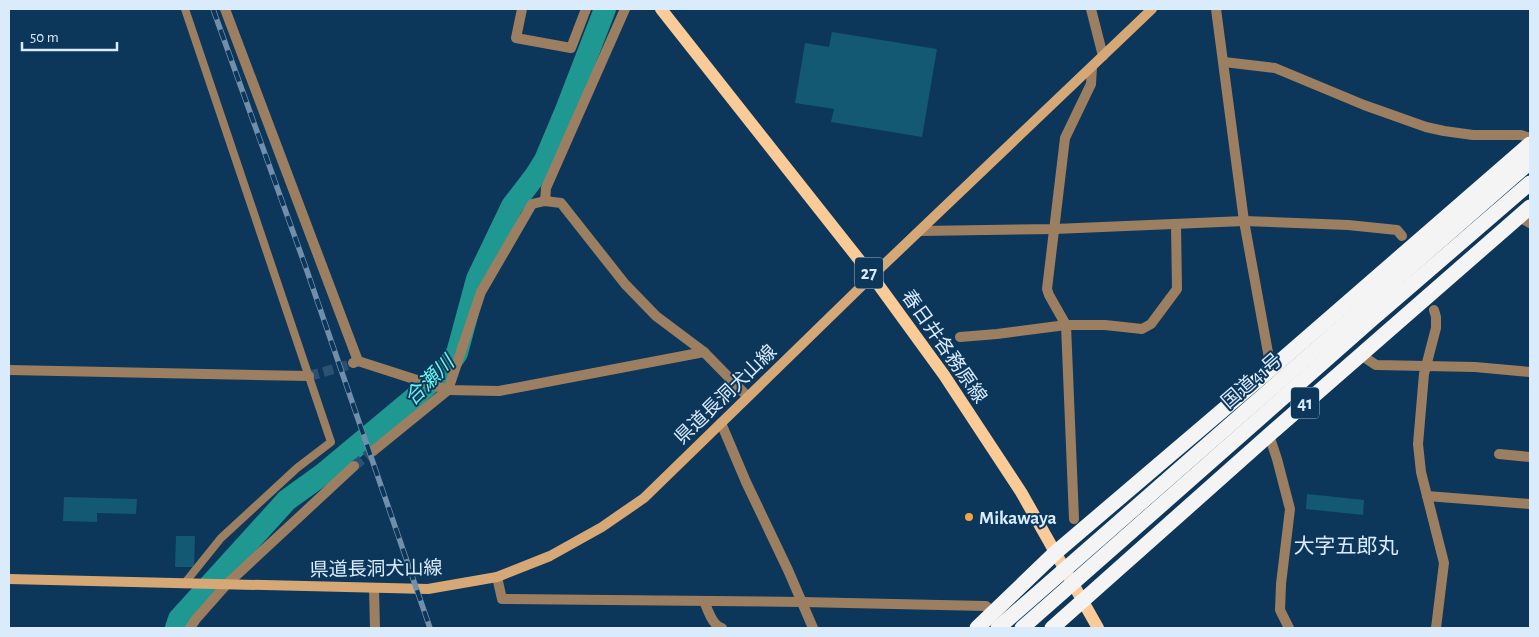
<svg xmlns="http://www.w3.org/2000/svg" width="1539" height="637" font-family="'Alegreya Sans','Noto Sans JP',sans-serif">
	<rect width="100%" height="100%" fill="#0c375b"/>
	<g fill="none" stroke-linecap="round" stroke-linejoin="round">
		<path stroke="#1e9890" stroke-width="22" d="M176,628L179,619L287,500L323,474L413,399L447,367L457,353L477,279L512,206L535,176L545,160L566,110L605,9"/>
	</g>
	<g fill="#135973">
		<path d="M832,32L937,49L922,137L831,122L834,109L795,103L805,43L829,47Z"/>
		<path d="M1307,494L1364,500L1363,515L1306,509Z"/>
		<path d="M64,497L137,499L136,514L97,513V522L63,521Z"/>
		<path d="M176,536H195L194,567H175Z"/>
	</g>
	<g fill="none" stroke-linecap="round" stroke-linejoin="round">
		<g stroke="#2b5273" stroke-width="10" stroke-dasharray="10 5" stroke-linecap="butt">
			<path d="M309,376L352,364"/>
			<path d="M354,466L373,451"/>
		</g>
		<path stroke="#9c7f60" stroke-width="8" d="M184,584L221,538L297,468L331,442L185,9"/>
		<g stroke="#9c7f60" stroke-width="10">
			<path d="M225,9L358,361"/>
			<path d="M522,9L516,38L571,48L586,9"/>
			<path d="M1091,9L1103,56"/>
			<path d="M1216,9L1244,221L1271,369"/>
			<path d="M1224,62L1275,68L1364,105L1426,127L1444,131L1473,135H1521L1530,138"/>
			<path d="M545,201L546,188L625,9"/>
			<path d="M1519,217L1530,223"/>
			<path d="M920,231L1055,229L1244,221L1348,225L1397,230L1402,236"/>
			<path d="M1434,310L1436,317V328L1424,374L1418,444L1421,472L1444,563L1436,628"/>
			<path d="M960,337L997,334L1066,325H1105L1142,329L1151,324L1177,289L1176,224"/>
			<path d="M1361,355L1376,365L1475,367L1530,372"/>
			<path d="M353,363L358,361L448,390L499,391L704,352"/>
			<path d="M9,370L309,376"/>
			<path d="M721,423L746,482L788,570L813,628"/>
			<path d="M1269,435L1277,459L1290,509L1281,584L1280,610L1289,628"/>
			<path d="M373,451L448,390L481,292L532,204L545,201L561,203L625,284L656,316L704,352L747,396"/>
			<path d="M1499,454L1530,457"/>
			<path d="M1427,496L1530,504"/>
			<path d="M1074,519L1066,325L1049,295L1047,289L1065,138L1091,84L1092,67"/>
			<path d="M497,577L502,599L802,602L986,606L994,613"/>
			<path d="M374,589L375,628"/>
			<path d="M704,601C708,610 712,625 722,628"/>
			<path d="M190,628L196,619L227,584L354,466"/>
		</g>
		<path stroke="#d6a876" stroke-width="10" d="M9,579L428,589L497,577L550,556L602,527L644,498L872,276L1152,9"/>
		<path stroke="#facb97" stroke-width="12" d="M661,9L872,276L944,375L1021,492L1098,628"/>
		<g stroke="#f4f4f4" stroke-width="15">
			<path d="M1369,303L1530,162"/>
			<path d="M1378,314L1530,183"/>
			<path d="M977,628L1055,553L1271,369L1530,144"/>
			<path d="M1052,628L1269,435L1530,207"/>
		</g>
		<g stroke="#718faa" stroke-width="5.5">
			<path id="rail" d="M213,9L306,268L430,628"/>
		</g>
		<use href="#rail" stroke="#0c375b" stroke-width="4" stroke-dasharray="11" stroke-linecap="butt"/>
		<g stroke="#f4f4f4" stroke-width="15">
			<path d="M998,628L1369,303"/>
			<path d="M1022,628L1378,314"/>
		</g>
	</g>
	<circle fill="#f3a442" stroke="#0c375b" stroke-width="2" cx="969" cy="517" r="5"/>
	<g text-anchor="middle" stroke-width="4" stroke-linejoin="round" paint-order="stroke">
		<g fill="#0c375b" stroke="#9cb5cc" stroke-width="1">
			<rect x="855" y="257.5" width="28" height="31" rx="4"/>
			<rect x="1291" y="387.5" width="28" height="31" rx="4"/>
		</g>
		<g font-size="18" font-weight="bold" fill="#daebfc">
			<text x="869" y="279">27</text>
			<text x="1305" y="409">41</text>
		</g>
		<g font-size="19" fill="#daebfc" stroke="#0c375b">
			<text transform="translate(945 346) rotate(55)" y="7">春日井各務原線</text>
			<text transform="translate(1251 380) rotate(-41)" y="7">国道41号</text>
			<text transform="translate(725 394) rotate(-44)" y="7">県道長洞犬山線</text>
			<text transform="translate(376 568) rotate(-1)" y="7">県道長洞犬山線</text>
		</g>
		<g font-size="19" font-weight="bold" fill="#daebfc" stroke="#0c375b" text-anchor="start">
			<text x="979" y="524">Mikawaya</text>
		</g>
		<g font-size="20" font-style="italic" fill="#67f7ec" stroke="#0c375b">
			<text transform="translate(429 380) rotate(-45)" y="7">合瀬川</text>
		</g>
		<g font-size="21" fill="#daebfc" stroke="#0c375b">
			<text x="1346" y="553">大字五郎丸</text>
		</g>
	</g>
	<rect width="1539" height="637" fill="none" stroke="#daebfc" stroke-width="20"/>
	<path d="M22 42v8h95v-8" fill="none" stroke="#daebfc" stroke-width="2.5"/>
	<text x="30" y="42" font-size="15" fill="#daebfc" stroke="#0c375b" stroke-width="4" paint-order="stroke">50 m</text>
</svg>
